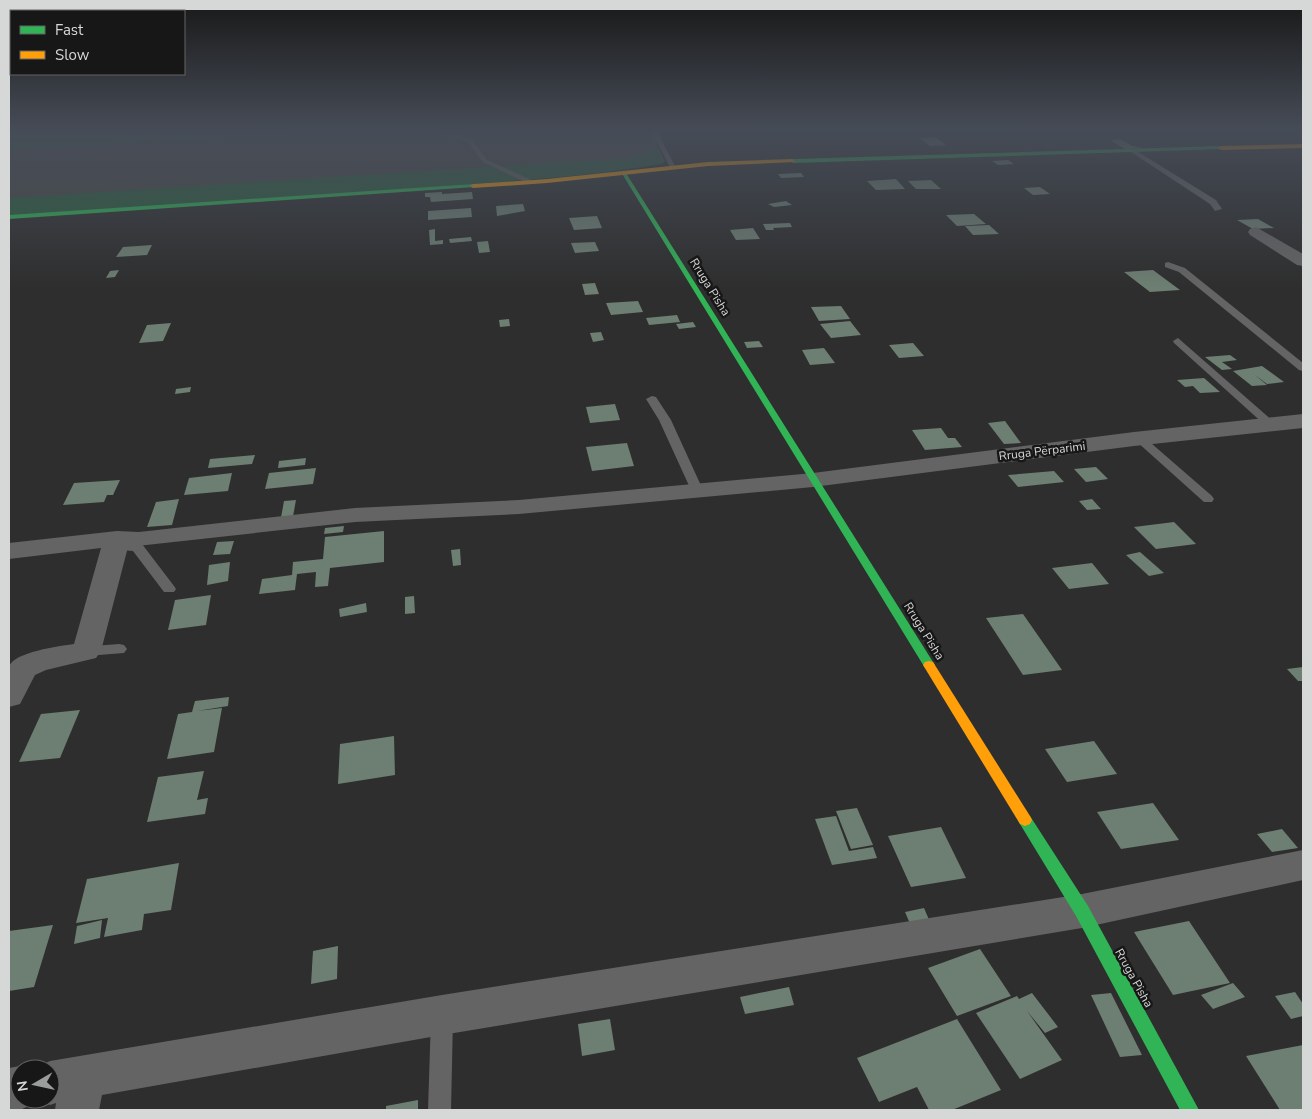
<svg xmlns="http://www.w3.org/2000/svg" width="1312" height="1119" font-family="'Nunito Sans',sans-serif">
	<rect width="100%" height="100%" fill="#2e2e2e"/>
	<path fill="#2b5f3d" d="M9,131H650L665,161L662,164C586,177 509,181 432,187C291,198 150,206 9,216Z"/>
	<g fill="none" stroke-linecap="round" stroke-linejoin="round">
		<path fill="#494949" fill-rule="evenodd" d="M336,131H658L662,136L651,151L625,158L9,198V150Z"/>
	</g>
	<g fill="#6d7e72">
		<path d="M935,137L946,145L930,146L919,138Z"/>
		<path d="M1120,139L1132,146L1142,148L1125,149L1110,140Z"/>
		<path d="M1008,160L1014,164L998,165L992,161Z"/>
		<path d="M801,173L804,177L781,178L778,174Z"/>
		<path d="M896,179L905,189L876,190L867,181Z"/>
		<path d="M931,180L941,189H916L908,181Z"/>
		<path d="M1040,187L1050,194L1033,195L1024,188Z"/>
		<path d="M442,192V194L472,192L473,199L431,202L430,197H425V193Z"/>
		<path d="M786,201L792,205L774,207L768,204Z"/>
		<path d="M523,204L525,211L497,216L496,206Z"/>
		<path d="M471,208L472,217L428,220V211Z"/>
		<path d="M974,214L986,224L957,226L946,215Z"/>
		<path d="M597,216L602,228L574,230L569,218Z"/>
		<path d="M1258,219L1274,228L1253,229L1237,220Z"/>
		<path d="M790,223L792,227L773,228L774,230H766L763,224Z"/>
		<path d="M989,225L999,234L973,235L965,226Z"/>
		<path d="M753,228L760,239L736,240L730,230Z"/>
		<path d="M435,229V241L443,240V244L430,245L429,230Z"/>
		<path d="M471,237L472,241L450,243L449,239Z"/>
		<path d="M488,241L490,252L479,253L477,242Z"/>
		<path d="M595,242L599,251L575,253L571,243Z"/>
		<path d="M152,245L147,255L116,257L123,247Z"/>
		<path d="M119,270L115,277L106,278L110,271Z"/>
		<path d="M1153,270L1180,290L1150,292L1124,272Z"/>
		<path d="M595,283L599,294L585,295L582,284Z"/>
		<path d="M638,301L643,312L611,315L606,303Z"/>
		<path d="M841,306L850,319L819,321L811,307Z"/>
		<path d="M677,315L680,322L649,325L646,318Z"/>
		<path d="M509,319L510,326L500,327L499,320Z"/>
		<path d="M850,321L861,335L831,338L820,324Z"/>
		<path d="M693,322L696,327L679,329L676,324Z"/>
		<path d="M171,323L163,341L139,343L147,325Z"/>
		<path d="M601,332L604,340L593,342L590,333Z"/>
		<path d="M759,341L763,347L747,348L744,342Z"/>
		<path d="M913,343L924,356L899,358L889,345Z"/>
		<path d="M824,348L835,363L810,365L802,350Z"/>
		<path d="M1230,355L1237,360L1222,362L1232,369L1222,370L1205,357Z"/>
		<path d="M1262,366L1284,382L1267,384L1255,375L1267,385L1252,386L1233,371Z"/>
		<path d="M1204,378L1220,392L1200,393L1193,386L1185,387L1177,380Z"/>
		<path d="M191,387L190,392L175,394L176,389Z"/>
		<path d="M615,404L620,420L590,423L586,407Z"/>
		<path d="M1005,421L1021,443L1004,444L988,423Z"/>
		<path d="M941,428L948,438H955L962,447L925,450L912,430Z"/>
		<path d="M627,443L634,466L592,471L586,447Z"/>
		<path d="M255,455L252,464L208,468L210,459Z"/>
		<path d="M306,458L305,465L278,468L279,461Z"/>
		<path d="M1096,467L1108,479L1086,482L1074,469Z"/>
		<path d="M316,468L313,484L265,489L269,473Z"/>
		<path d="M1054,471L1064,482L1018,487L1008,475Z"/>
		<path d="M232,473L228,491L184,495L189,478Z"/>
		<path d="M120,480L113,495H107L104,502L63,505L74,483Z"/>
		<path d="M179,499L172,525L147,527L156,502Z"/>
		<path d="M1092,499L1101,509L1087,510L1079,501Z"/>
		<path d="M296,500L292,522L280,523L284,501Z"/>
		<path d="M1174,522L1196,544L1156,549L1134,527Z"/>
		<path d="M344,526L343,532L324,534L325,528Z"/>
		<path d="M384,531V562L330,568L328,586L315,587L316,572L297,574L295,590L259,594L262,579L292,575L293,562L323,559L325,537Z"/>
		<path d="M234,541L230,554L213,555L217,542Z"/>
		<path d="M460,549L461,565L453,566L451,550Z"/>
		<path d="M1140,552L1164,573L1149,576L1126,555Z"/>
		<path d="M230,562L228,581L207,585L209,565Z"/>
		<path d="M1092,563L1109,584L1069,589L1052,568Z"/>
		<path d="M211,595L206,625L168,630L175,600Z"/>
		<path d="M414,596L415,613L405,614V597Z"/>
		<path d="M366,603L367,612L340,617L339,609Z"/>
		<path d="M1023,614L1062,670L1023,675L986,618Z"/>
		<path d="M1303,667V681H1298L1287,669Z"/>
		<path d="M229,697L228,706L197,711L222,708L214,752L167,759L178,714L192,712L195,701Z"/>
		<path d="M80,710L60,758L19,762L41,714Z"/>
		<path d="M394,736L395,775L338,784L340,744Z"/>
		<path d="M1094,741L1117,774L1067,782L1045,749Z"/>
		<path d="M204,771L197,800L208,798L205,814L147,822L158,777Z"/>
		<path d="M1153,803L1179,840L1121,849L1097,812Z"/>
		<path d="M857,808L873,845L851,849L836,811Z"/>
		<path d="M836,816L849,851L873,847L877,858L832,865L815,819Z"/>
		<path d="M941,827L966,878L911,887L888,836Z"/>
		<path d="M1282,829L1298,848L1272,852L1257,834Z"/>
		<path d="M179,863L171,910L144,914L142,930L104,937L108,918L76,923L87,879Z"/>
		<path d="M924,908L933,929L914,933L905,912Z"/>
		<path d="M102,920L100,938L74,944L77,926Z"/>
		<path d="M1189,921L1230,983L1173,995L1134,932Z"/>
		<path d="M53,925L34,987L9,991V931Z"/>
		<path d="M338,946L337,979L311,984L313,951Z"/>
		<path d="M980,949L1011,996L957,1016L928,968Z"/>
		<path d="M1233,983L1245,997L1213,1009L1201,995Z"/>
		<path d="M789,987L794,1005L745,1014L740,997Z"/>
		<path d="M1295,992L1303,1004V1016L1291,1019L1275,996Z"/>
		<path d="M1032,993L1058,1027L1045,1033L1027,1011L1062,1060L1020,1079L976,1013L1017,996L1019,999Z"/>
		<path d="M1111,993L1142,1055L1120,1057L1091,995Z"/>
		<path d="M610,1019L615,1050L582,1056L578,1024Z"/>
		<path d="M957,1019L1001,1090L952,1110H929L917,1087L879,1102L857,1058Z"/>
		<path d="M1303,1045V1110H1280L1246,1056Z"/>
		<path d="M418,1100V1110H386V1106Z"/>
	</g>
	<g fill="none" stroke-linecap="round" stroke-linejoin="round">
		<g fill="#646464" fill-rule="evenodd">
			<path d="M434,131H444L472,140L487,160L536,182L529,184L483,162L468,142Z"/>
			<path d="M651,131H657L676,168L670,167Z"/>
			<path d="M1131,150H1135L1216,200L1222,209L1215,211L1210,204L1131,152Z"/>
			<path d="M1168,262L1185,268L1303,363V371L1299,370L1179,272L1165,267V263Z"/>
			<path d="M1178,338L1274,422V426H1266L1174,343L1173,341Z"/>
			<path d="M652,396L656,397L671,420L703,490L701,493L697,494L691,490L659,420L646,399Z"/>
			<path d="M1140,435L1144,437L1212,496L1214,499L1212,502H1204L1136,441L1134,439Z"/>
			<path d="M115,542L142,544L174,586L176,589L174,592H164L133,551L110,549L108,546Z"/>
			<path d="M119,644L124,645L127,649L124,653L86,656L81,655L78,651L81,647Z"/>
			<path d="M442,1008L450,1011L453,1018L451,1110H428L431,1018L434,1011Z"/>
		</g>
		<g fill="#646464" fill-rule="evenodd">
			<path d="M1256,227L1303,254V266L1297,265L1250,235L1248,232L1250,229Z"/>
			<path d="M1303,414V428L1134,446L813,487L519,514L355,522L128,547L101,651L96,658L46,670L35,675L20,704L9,707C9,695 6,679 9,667C13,652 60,646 74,644L101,548L9,559V543L117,531L139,532L355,508L519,500L813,473L1134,432Z"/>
			<path d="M1303,850V880L1082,928L442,1035L102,1095L99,1110H55L56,1103L50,1105L37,1099L35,1103L20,1110H9V1068L20,1066L27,1069H20V1099H50V1069H34L50,1061L442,995L1082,894Z"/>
		</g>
		<g fill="#30b455" fill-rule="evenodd">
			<path d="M1221,146L1223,149L793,163L790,161L793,159Z"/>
			<path d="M621,172L626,173L933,662L935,665L933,668H925Z"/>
			<path d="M473,184L475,185V187L9,219V215Z"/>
			<path d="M1025,814L1030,816L1088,906L1199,1110H1180L1076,916L1020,824L1018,820L1020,816Z"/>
		</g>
		<g fill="#ff9f0a" fill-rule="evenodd">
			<path d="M1303,144V148L1221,150L1218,148L1221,146Z"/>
			<path d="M793,159L795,162L708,166L547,183L473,188L470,186L473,184L547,179L708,162Z"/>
			<path d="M929,661L933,662L1030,816L1032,820L1030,824L1025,826L1020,824L923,665L925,662Z"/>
		</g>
	</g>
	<linearGradient id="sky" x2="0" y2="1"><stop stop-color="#191919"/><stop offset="0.45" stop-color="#464c57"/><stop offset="1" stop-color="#464c57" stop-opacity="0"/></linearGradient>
	<rect width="1312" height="288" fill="url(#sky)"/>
	<g text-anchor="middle" stroke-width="5" stroke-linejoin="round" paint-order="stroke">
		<g font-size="12" fill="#d6d8d7" stroke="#161716">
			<text transform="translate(710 287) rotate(58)" y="4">Rruga Pisha</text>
			<text transform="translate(1042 451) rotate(-7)" y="4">Rruga Përparimi</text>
			<text transform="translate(924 631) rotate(58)" y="4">Rruga Pisha</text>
			<text transform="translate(1134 978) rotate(61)" y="4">Rruga Pisha</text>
		</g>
	</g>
	<rect width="1312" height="1119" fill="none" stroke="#d6d8d7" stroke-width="20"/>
	<rect x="10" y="10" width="175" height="65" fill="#161716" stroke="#636463"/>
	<rect x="20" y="26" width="25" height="8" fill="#30b455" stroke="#636463"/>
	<text x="55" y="35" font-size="15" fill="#d6d8d7">Fast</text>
	<rect x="20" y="51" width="25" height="8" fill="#ff9f0a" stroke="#636463"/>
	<text x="55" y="60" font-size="15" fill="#d6d8d7">Slow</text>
	<g transform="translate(35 1084) rotate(261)"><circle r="24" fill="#161716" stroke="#636463"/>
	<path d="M0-4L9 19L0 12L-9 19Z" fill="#9b9c9c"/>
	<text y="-8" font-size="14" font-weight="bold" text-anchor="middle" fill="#d6d8d7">N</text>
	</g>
</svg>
